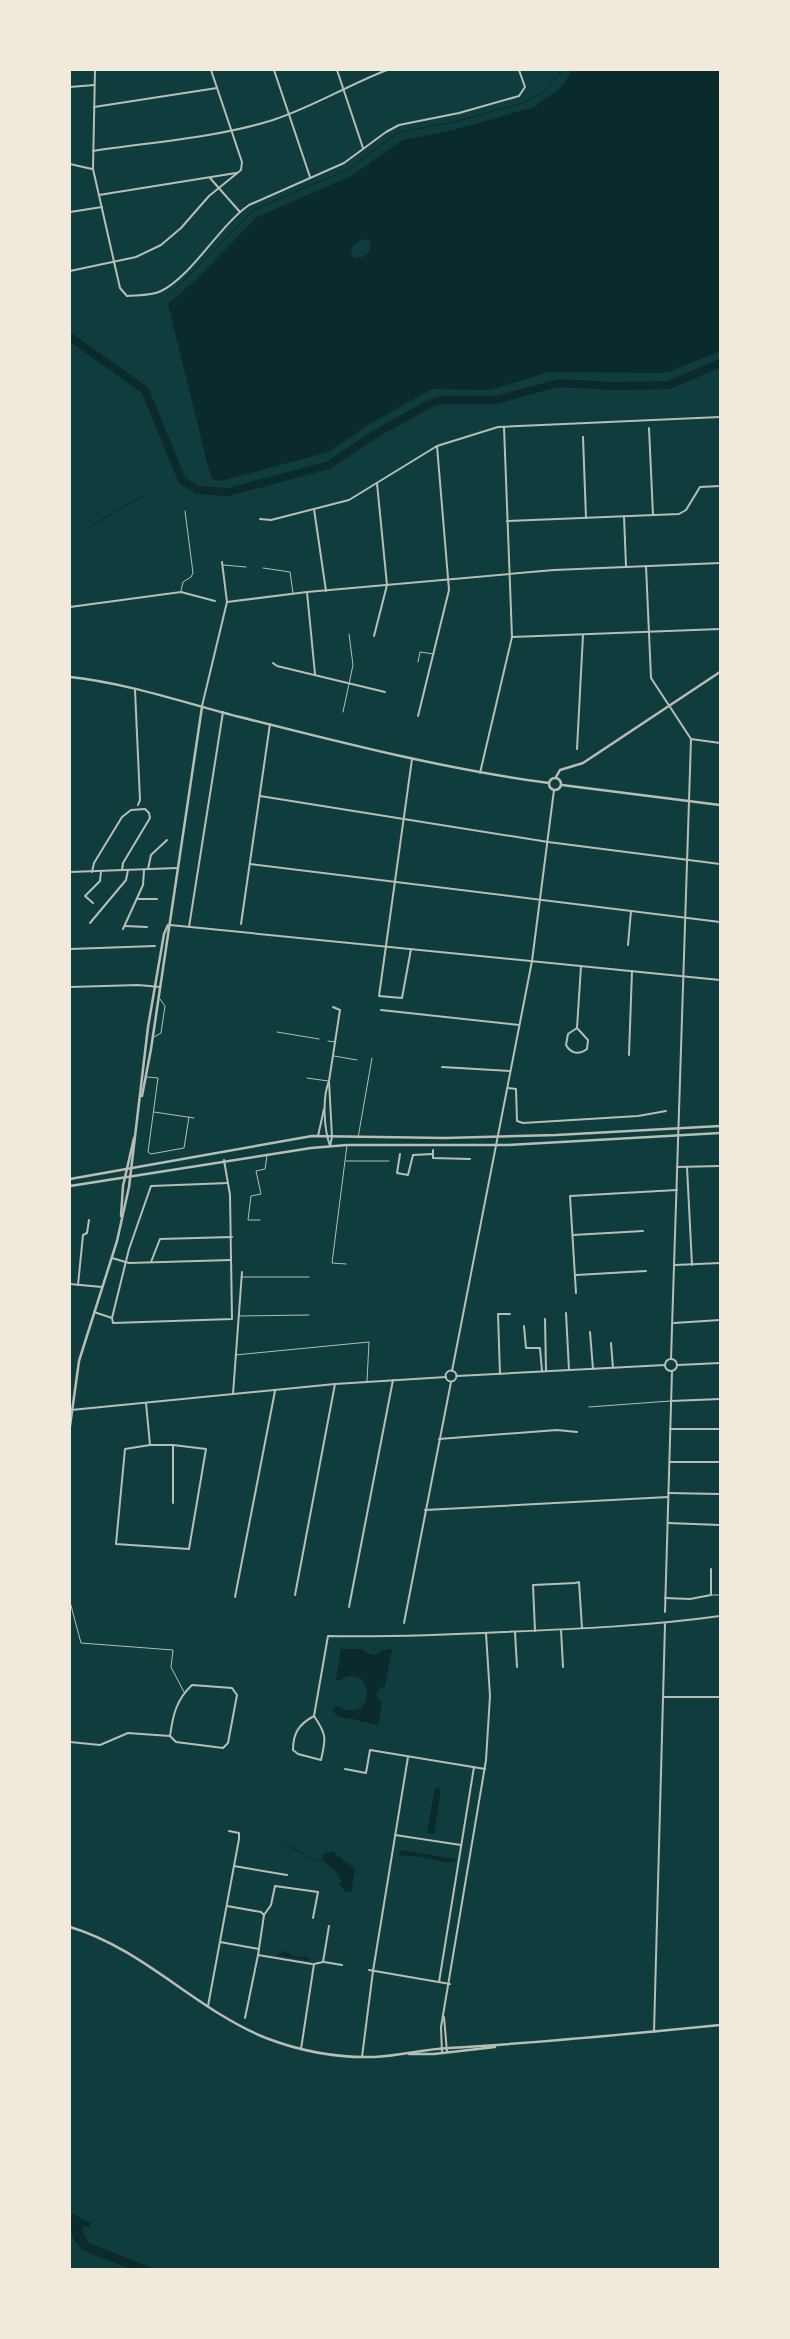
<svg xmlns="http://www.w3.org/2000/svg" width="790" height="2339" font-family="Arial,sans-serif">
	<rect width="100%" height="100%" fill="#0f3d3e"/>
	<g fill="#0a2a2b" fill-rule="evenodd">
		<path d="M573,70H720V351L671,371L660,373L549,372L490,390L432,389L368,425L329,452L221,481L213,479L209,470L168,304L195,281L257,217L351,176L403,140L454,130L534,107L560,88ZM365,239L371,242L370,251L363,257L355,258L351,254C351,245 357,241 365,239Z"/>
		<path d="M341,1649H363L367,1653L375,1655L383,1650L392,1649L385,1686L380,1688L376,1693L378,1699L382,1703L378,1725L337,1716L332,1710L336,1705C340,1707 343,1709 347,1710C378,1717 371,1659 338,1681L336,1680Z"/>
		<path d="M435,1788L441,1789L434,1834L427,1833Z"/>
		<path d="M400,1850L456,1859L455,1862H445L416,1856H399Z"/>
		<path d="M332,1851L355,1869L351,1892L344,1891L339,1883L342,1882L334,1870L322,1860L324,1854Z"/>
		<path d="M284,1951L296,1957H307L310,1961L277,1955Z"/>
		<path d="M70,2213L91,2223L89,2227L84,2226L82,2231L89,2243L155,2269H130L82,2250L74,2240L70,2229Z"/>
	</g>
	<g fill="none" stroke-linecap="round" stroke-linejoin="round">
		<g stroke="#0a2a2b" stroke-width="1">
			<path d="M173,291L255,209L347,170L399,132L454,122L526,102L546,90L562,70"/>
			<path d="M85,532L97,522L147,494"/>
			<path d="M284,1844L315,1860H322"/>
		</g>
		<path stroke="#0a2a2b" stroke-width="8" d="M70,337L145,390L182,480L197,490L228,492L329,465L377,433L431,403L441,400H496L558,383L614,386L669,385L720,363"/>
		<g stroke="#b8beb3" stroke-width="1">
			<path d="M223,565L246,567"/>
			<path d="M263,568L290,572L293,593"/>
			<path d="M181,591L183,582L191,577L193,573L185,511"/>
			<path d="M418,662L420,652L434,654"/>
			<path d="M343,712L353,665L349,634"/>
			<path d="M277,1032L319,1039"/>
			<path d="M154,1037L161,1033L165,1006L160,999"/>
			<path d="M328,1041L335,1042"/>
			<path d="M334,1056L357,1060"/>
			<path d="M147,1077L158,1078L148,1152L151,1154L184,1148L189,1117"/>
			<path d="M307,1078L328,1081"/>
			<path d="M154,1112L194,1118"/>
			<path d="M358,1138L372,1058"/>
			<path d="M346,1161H389"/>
			<path d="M260,1220H248L251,1196L261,1194L256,1171L265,1169L267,1156"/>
			<path d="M346,1264L332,1263L347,1145"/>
			<path d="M242,1277H309"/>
			<path d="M239,1316L309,1315"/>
			<path d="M235,1355L369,1342L367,1381"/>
			<path d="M589,1407L670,1401"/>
			<path d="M70,1550V1556"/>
			<path d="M711,1595H720"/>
			<path d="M70,1602L81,1643L173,1650L171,1667L184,1692"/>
		</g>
		<g stroke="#b8beb3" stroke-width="2">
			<path d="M95,70L93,169L120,288L127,296C138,295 151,296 161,291C192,276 219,226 249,205L344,163L386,132L399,125L459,113L519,96L525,87L519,70"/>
			<path d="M274,70L310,177"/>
			<path d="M337,70L363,148"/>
			<path d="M70,87L94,85"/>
			<path d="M94,107L217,88"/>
			<path d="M93,151C152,142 215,138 273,120C313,107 348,85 387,70"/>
			<path d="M70,164L92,169"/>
			<path d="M210,178L240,212"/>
			<path d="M99,195L236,173"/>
			<path d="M70,212L102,207"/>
			<path d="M70,271L136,257L161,245L181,228L209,196L241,170L242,162L211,70"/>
			<path d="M649,428L653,515"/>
			<path d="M583,437L586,518"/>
			<path d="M314,509L326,591"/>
			<path d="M624,516L626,566"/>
			<path d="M260,519L271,520L349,500L437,446L498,427L720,417"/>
			<path d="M507,521L679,514L686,510L700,487L720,486"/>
			<path d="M646,566L651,678L691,739L671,1359"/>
			<path d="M307,592L315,674"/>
			<path d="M227,602L307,592L554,570L720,563"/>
			<path d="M70,607L181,592L215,601"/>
			<path d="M374,636L387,585L377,483"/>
			<path d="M512,637L720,629"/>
			<path d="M273,663L277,666L385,692"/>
			<path d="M135,690L140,800L138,805"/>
			<path d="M202,706L227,602L222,562"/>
			<path d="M418,716L449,590L437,446"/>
			<path d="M691,739L720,743"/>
			<path d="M577,749L583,635"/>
			<path d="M480,773L512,637L504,427"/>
			<path d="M260,796L548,842L720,864"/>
			<path d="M250,864L720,922"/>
			<path d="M148,869L151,855L167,840"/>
			<path d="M70,872L177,868"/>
			<path d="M92,872L94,863L122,817L131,810L145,809L149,813L150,818L123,863L122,870"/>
			<path d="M137,899H157"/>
			<path d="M93,903L85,896L100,881L101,871"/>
			<path d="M90,923L126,880L128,870"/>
			<path d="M241,924L270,724"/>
			<path d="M170,925L720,980"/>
			<path d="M125,926L147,927"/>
			<path d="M189,927L223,712"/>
			<path d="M123,929L143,885L144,870"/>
			<path d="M628,945L631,911"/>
			<path d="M70,949L155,946"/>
			<path d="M411,949L402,998L379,996L412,759"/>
			<path d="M70,987L138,985L160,987"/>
			<path d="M381,1010L519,1025"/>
			<path d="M577,1028L588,1040L587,1049C579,1055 571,1054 566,1045L568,1034Z"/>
			<path d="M577,1028L581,966"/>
			<path d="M629,1055L632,971"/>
			<path d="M442,1067L510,1071"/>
			<path d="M329,1081L332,1137L330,1146"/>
			<path d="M508,1088L516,1089L517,1121L523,1123L638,1116L666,1111"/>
			<path d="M318,1136L324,1109"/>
			<path d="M330,1146C324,1129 322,1098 329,1081L340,1010L333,1007"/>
			<path d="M433,1150V1158L470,1159"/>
			<path d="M400,1154L397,1173L408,1175L413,1155L433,1154"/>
			<path d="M677,1167L720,1166"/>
			<path d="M687,1167L692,1265"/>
			<path d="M573,1235L643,1231"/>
			<path d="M112,1258L129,1263L231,1260"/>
			<path d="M151,1262L160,1239L232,1237"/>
			<path d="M675,1265L720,1263"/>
			<path d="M576,1275L646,1271"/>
			<path d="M70,1284L102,1287"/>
			<path d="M78,1285L83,1235L87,1233L89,1220"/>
			<path d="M576,1293L570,1196L677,1190"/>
			<path d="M94,1312L112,1318L113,1323L232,1319L230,1195L224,1160"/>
			<path d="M566,1313L569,1370"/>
			<path d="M112,1318L129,1249L151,1186L228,1183"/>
			<path d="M545,1319L546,1371"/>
			<path d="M674,1323L720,1320"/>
			<path d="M524,1326L526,1348H540L542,1371"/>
			<path d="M590,1332L593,1369"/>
			<path d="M611,1343L613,1368"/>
			<circle cx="671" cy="1365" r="6"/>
			<path d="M678,1365L720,1363"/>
			<circle cx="451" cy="1376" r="5.5"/>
			<path d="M452,1371L532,961L554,790"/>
			<path d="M500,1374L498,1314H510"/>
			<path d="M457,1376L665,1365"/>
			<path d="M233,1394L242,1272"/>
			<path d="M671,1401L720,1399"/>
			<path d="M146,1403L150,1445"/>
			<path d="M71,1410L335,1384L446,1377"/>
			<path d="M670,1429H720"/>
			<path d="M439,1439L557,1430L577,1432"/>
			<path d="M150,1445H173L206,1449L189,1549L116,1544L125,1449Z"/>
			<path d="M670,1462H720"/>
			<path d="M668,1493L720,1494"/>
			<path d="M173,1503V1445"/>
			<path d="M425,1510L668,1497"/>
			<path d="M668,1523L720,1525"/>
			<path d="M295,1595L335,1384"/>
			<path d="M235,1597L275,1391"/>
			<path d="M665,1598L690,1599L711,1595V1569"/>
			<path d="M349,1607L393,1380"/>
			<path d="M665,1612L672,1371"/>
			<path d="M404,1623L451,1382"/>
			<path d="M561,1630L563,1667"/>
			<path d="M535,1631L533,1585L575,1583L579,1582L582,1628"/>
			<path d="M515,1632L517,1667"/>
			<path d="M663,1697H720"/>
			<path d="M314,1716C299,1724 293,1733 293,1750L298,1754L321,1760C326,1738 327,1735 314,1716L328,1636C387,1637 445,1635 503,1632C576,1629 648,1626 720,1616"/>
			<path d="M70,1742L100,1745L128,1733L170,1736L176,1742L223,1748L228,1743L237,1695L232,1688L192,1685C176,1700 173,1715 170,1736"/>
			<path d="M345,1769L366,1773L370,1750L485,1769"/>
			<path d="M395,1835L461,1845"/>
			<path d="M234,1866L287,1875"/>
			<path d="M227,1906L261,1912L264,1915"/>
			<path d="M220,1942L259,1949"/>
			<path d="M258,1955L264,1915L271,1905L275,1886L318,1892L313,1918"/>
			<path d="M324,1962L342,1965"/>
			<path d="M369,1970L450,1984"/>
			<path d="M439,1982L474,1767"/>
			<path d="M208,2006L239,1839V1833L229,1831"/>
			<path d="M444,2017L447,2052"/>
			<path d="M245,2018L258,1955L312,1964"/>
			<path d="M654,2032L665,1624"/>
			<path d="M301,2049L314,1964L323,1962L329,1926"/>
			<path d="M442,2053L441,2027L486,1760L490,1696L486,1633"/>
			<path d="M362,2057L373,1971L408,1757"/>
		</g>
		<g stroke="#b8beb3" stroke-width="2.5">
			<path d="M70,677C127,683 185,703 240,717C343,743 444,769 549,783"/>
			<path d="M556,777L560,770L583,763L720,672"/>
			<circle cx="555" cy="784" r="6"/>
			<path d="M562,785L720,805"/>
			<path d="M142,1096L151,1049L202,707"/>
			<path d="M70,1179L312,1136L445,1138L556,1135L720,1126"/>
			<path d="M70,1186L311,1148L347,1145H508L720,1133"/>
			<path d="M121,1216L123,1186L134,1138"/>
			<path d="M70,1426L79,1361L117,1241L129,1187L148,1027L164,934L168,925"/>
			<path d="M70,1927C144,1949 196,2010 266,2038C300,2051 338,2058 374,2057C399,2056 424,2049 449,2048C539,2043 630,2034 720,2025"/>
			<path d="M409,2054H434L495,2047"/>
		</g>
	</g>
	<rect width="790" height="2339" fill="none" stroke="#f1e9da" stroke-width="142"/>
</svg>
